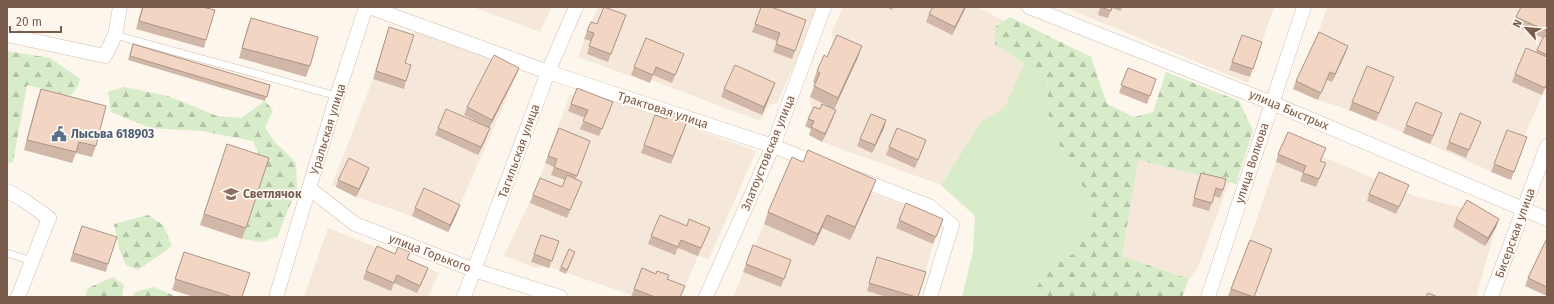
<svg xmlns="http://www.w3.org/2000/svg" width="1554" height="304" font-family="'Fira Sans',sans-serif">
	<defs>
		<pattern id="forest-firs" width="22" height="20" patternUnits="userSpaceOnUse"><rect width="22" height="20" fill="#d8ecc9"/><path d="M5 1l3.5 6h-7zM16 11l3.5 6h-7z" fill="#b4c2a5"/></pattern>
	</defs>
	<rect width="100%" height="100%" fill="#fdf6ec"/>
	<g fill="#f5e8da">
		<path d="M473,7H552L540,32Z"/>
		<path d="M598,7H816L805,41L777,103L769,105L760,121L651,80L650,83L578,57L588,30Z"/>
		<path d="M843,7H977L1004,21L995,27V44L1024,64L1005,108L982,121L941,185L822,142L809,135L811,129L805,126L811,114L810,97L816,84L813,82L820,66L823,67L834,46L832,31Z"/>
		<path d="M1064,7H1274L1248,83Z"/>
		<path d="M1327,7H1547V84L1521,144L1524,145L1511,180L1376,121L1349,110L1318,100L1293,89L1316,40Z"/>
		<path d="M415,31L520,68L448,232L412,216L356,197L332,185L373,79L387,35L411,42Z"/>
		<path d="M570,94L602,107L606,97L756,151L709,259L698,256L681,297H632L631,295L550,267L549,269L545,267L536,268L504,256L537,186Z"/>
		<path d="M1285,140L1417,197L1464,208L1496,227L1476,297H1230L1276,162Z"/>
		<path d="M1138,160L1229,182L1198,267L1189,279L1122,256Z"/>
		<path d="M871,193L906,206L904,211L941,227L933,245L918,297H733L764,224Z"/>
		<path d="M328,228L439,273L428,297H304Z"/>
	</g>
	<path fill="#d8ecc9" d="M1024,64L1047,75L1049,127L1095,208L1076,253L1051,264L1036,288L1037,297H962L973,251L975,216L941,185L982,121L1005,107Z"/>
	<g fill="url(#forest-firs)">
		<path d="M1010,17L1091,57L1107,104L1134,117L1153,112L1166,72L1239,101L1253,131L1236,184L1138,160L1122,256L1189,279L1182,297H1037L1036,288L1051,264L1076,253L1095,208L1049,127L1047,75L1024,64L995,44V27Z"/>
		<path d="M7,51L50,58L80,79L78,86L70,96L27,85L13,162L7,164Z"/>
		<path d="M124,87L168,96L217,116L241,118L265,101L273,110L265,127L274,141L296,163L297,188L277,237L262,242L242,239L265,169L253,141L202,131L151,128L111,112L108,92Z"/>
		<path d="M148,215L163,225L172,246L138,270L126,265L119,249L114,224Z"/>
		<path d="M113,277L124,285L122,297H85L88,288Z"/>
		<path d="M154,287L177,297H132L135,292Z"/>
	</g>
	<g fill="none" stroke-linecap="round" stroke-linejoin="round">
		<g stroke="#d1beb0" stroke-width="8">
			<g id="lane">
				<path d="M115,35L337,96"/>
				<path d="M7,253L32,261"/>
			</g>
		</g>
		<g stroke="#d1beb0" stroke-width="15">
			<g id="street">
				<path d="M369,7L548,72L773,146L821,165"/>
				<path d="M1029,7L1272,103L1547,219"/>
				<path d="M7,35L105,56L115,35L120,7"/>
				<path d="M856,178L929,206L952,225L930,297"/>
				<path d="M310,189L355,224L474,270L560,297"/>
				<path d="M7,191L22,199L49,218L18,297"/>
				<path d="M276,297L337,96L366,7"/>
				<path d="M464,297L548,72L576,7"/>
				<path d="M706,297L773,146L824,7"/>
				<path d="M1208,297L1304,7"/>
				<path d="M1491,297L1547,146"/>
			</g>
		</g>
		<use href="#lane" stroke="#fff" stroke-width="7"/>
		<use href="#street" stroke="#fff" stroke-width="14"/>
	</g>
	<g fill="#d1b7a8">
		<path d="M142,7H202L206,40L204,48L136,29Z"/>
		<path d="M761,7L806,20L792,59L773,52L777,41L752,32Z"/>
		<path d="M886,7H893L892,10Z"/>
		<path d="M1100,7H1122L1121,11L1112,8L1108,18L1098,15Z"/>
		<path d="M1547,7V84L1542,95L1512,82L1515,74L1536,52L1543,38L1513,25L1516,17Z"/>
		<path d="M964,11L952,35L926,22L929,14Z"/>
		<path d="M626,15L608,62L587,54L591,41L584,39L591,22L597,24Z"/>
		<path d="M251,18L310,66L306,77L239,58L247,29Z"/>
		<path d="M389,27L406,81L404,89L373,79Z"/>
		<path d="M1242,35L1262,42L1250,77L1229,70Z"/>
		<path d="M133,44L270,85L265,101L128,60Z"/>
		<path d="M1348,46L1345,54L1332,82L1327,80L1318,100L1293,89L1296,81Z"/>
		<path d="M827,57H858L834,109L810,97L815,83L813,82L817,71Z"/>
		<path d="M681,62L672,83L653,75L650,83L631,75L634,67Z"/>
		<path d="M519,68L516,75L489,128L464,115L467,107Z"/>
		<path d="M1128,68L1156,79L1147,104L1119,93Z"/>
		<path d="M775,83L762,115L721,97L724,89Z"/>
		<path d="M1391,85L1376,121L1349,110L1352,102Z"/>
		<path d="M577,88L610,110L599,136L580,129L585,118L568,111Z"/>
		<path d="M41,89L96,146L92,157L76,153L72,163L24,150L37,100Z"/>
		<path d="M655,115L666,119H688L671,164L641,153Z"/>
		<path d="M833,118L822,142L809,135L811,129L805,126L808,119Z"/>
		<path d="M886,120L872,153L857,146L860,139Z"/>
		<path d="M1440,121L1430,144L1403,133L1406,125Z"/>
		<path d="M1481,122L1466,158L1446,149L1449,142Z"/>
		<path d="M438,128L487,136L478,155L435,135Z"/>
		<path d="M559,128L590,141L576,179L582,182L567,218L530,203L533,195L562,187L565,180L551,175L554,167L545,163Z"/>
		<path d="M1527,137L1511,180L1491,172L1494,164Z"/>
		<path d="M926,140L915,168L886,155L889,147Z"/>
		<path d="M227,144L246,228L242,239L200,225Z"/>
		<path d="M1278,154L1323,155L1320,161L1323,171L1316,187L1300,181L1303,173L1276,162Z"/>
		<path d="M1201,173L1223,190L1220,198L1214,196L1209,211L1192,206L1198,180Z"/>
		<path d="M366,176L356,197L336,187L338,180Z"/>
		<path d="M1406,192L1396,214L1367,201L1369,194Z"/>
		<path d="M871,193L850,240L822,228L814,246L764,224L768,212Z"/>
		<path d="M415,208L457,213L448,232L412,216Z"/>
		<path d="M943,219L933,244L896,228L899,220Z"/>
		<path d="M1456,219H1499L1496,227L1485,246L1453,227Z"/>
		<path d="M82,226L108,264L106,272L70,261Z"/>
		<path d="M687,226L710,228L698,256L678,248L675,255L648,244L651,236Z"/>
		<path d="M541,235L559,241L549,268L531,262Z"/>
		<path d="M1547,238V296L1525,286L1528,278Z"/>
		<path d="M1250,240L1254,297H1230L1228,296Z"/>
		<path d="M184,252L242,297H194L172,290Z"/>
		<path d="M574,256L566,274L559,271L561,267Z"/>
		<path d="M877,257L918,297H887L867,291Z"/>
		<path d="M407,259L428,268L417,293L394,283L391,291L363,279L366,271Z"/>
		<path d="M791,260L781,287L743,272L746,264Z"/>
		<path d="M642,268L668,279L681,297H631Z"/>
	</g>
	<g fill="#aa9588">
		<path d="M965,7H966L952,35L955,27Z"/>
		<path d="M862,46L858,57L834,109L838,98Z"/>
		<path d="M1348,46L1345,54L1332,82L1335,74Z"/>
		<path d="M519,68L516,75L489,128L492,120Z"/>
		<path d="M775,83L772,91L762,115L764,107Z"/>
		<path d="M836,110L833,118L822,142L825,134Z"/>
		<path d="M886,120L884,128L872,153L875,145Z"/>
		<path d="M490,128L487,136L478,155L481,147Z"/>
		<path d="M369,168L366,176L356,197L359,189Z"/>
		<path d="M876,180L871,193L850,240L855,227Z"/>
		<path d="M460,205L457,213L448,232L450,225Z"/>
		<path d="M827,215L822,228L814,246L818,234Z"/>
		<path d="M1499,219L1496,227L1485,246L1488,238Z"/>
		<path d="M428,268L425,276L417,293L420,286Z"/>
	</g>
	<g fill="#f3d5c3" stroke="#aa9588">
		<path d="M143,7H202L215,10L206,40L139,21Z"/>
		<path d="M604,7L626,15L611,54L589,46L594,33L587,31L591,22L597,24Z"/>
		<path d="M761,7H771L806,20L795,51L776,44L780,33L755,24Z"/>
		<path d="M933,7H965L955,27L929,14Z"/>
		<path d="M1101,7H1112L1111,11Z"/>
		<path d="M1521,7H1547V31L1516,17Z"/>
		<path d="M251,18L318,37L310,66L242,48Z"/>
		<path d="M389,27L414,35L405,63L411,65L406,81L376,71Z"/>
		<path d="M1319,32L1348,46L1335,74L1330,72L1321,93L1296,81Z"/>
		<path d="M837,35L862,46L838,98L814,86L820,73L817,71L824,55L827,57Z"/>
		<path d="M1242,35L1262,42L1253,69L1232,62Z"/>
		<path d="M1544,36L1547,37V55L1537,50Z"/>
		<path d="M646,38L684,54L675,75L656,67L653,75L634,67Z"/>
		<path d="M133,44L270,85L267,97L130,56Z"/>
		<path d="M1526,48L1547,57V83L1545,88L1515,74Z"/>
		<path d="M494,55L519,68L492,120L467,107Z"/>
		<path d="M735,65L775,83L764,107L724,89Z"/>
		<path d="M1367,66L1394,77L1379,113L1352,102Z"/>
		<path d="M1128,68L1156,79L1150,96L1121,85Z"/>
		<path d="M577,88L613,102L602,129L583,121L588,110L571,104Z"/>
		<path d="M41,89L106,106L96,146L79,142L76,152L27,140Z"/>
		<path d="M1416,102L1442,113L1433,136L1406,125Z"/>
		<path d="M822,104L836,110L825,134L811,127L814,121L808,119L814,107L820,109Z"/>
		<path d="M446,109L490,128L481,147L438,128Z"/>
		<path d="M669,111L688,119L673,156L644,145L655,115L666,119Z"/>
		<path d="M1460,113L1481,122L1469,150L1449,142Z"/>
		<path d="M871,114L886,120L875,145L860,139Z"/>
		<path d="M559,128L590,141L577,176L554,167L557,159L548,156Z"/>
		<path d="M897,128L926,140L918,160L889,147Z"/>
		<path d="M1507,130L1527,137L1514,172L1494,164Z"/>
		<path d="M1288,132L1326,148L1320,161L1326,163L1319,179L1303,173L1306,166L1278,154Z"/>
		<path d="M227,144L269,158L246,228L204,214Z"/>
		<path d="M808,150L876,180L855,227L827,215L818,234L768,212L792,157L803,162Z"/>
		<path d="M349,158L369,168L359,189L338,180Z"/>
		<path d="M1379,172L1409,185L1399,207L1369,194Z"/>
		<path d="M1201,173L1226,179L1223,190L1216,188L1212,203L1194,198Z"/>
		<path d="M567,175L582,182L570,210L533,195L540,178L562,187Z"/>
		<path d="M424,188L460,205L450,225L415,208Z"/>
		<path d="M1467,200L1499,219L1488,238L1456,219Z"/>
		<path d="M906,203L943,219L936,237L899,220Z"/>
		<path d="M660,215L687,226L689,219L710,228L701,248L681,240L678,247L651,236Z"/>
		<path d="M82,226L117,237L108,264L73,253Z"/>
		<path d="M541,235L559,241L552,261L534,254Z"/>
		<path d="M1547,238V287L1528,278Z"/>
		<path d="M1250,240L1272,249L1254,297L1231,289Z"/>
		<path d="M753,245L791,260L784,279L746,264Z"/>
		<path d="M377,246L395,254L398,247L410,252L407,259L428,268L420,286L397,275L394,283L366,271Z"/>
		<path d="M569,249L575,252L567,270L561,267Z"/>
		<path d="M184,252L250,273L242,297H233L175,279Z"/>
		<path d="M877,257L926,272L918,297H916L869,283Z"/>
		<path d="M642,268L656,274L657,271L669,275L667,279L685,286L680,297H655L634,289Z"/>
		<path d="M1428,293L1438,297H1426Z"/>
	</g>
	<defs>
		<g id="civic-bare" transform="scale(1.2)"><path d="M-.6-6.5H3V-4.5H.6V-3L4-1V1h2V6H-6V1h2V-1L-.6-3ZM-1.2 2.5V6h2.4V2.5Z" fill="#5c6f8a" stroke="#fffaf3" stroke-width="2.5" paint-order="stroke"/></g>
		<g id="school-bare" transform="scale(1.2)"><path d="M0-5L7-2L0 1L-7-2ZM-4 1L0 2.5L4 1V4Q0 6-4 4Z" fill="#8d6e63" stroke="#fffaf3" stroke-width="2.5" paint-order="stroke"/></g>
	</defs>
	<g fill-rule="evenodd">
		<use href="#civic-bare" x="59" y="134"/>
		<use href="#school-bare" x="231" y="194"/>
	</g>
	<g text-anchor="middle" stroke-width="3.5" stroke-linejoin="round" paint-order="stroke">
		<g font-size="12" fill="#7a5c4d" stroke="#fffaf3">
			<text transform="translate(663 110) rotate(18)" y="4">Трактовая улица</text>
			<text transform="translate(1289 110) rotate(23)" y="4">улица Быстрых</text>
			<text transform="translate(328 129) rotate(-73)" y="4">Уральская улица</text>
			<text transform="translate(519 151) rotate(-70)" y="4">Тагильская улица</text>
			<text transform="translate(768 153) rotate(-68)" y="4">Златоустовская улица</text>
			<text transform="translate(1252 163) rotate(-72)" y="4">улица Волкова</text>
			<text transform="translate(1515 233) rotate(-70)" y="4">Бисерская улица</text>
			<text transform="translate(430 253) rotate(21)" y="4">улица Горького</text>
		</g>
		<g font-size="12" font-weight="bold" fill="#4e5e75" stroke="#fffaf3" text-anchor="start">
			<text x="71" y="138">Лысьва 618903</text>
		</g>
		<g font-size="12" font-weight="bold" fill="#785e54" stroke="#fffaf3" text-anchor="start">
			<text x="243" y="198">Светлячок</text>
		</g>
	</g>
	<rect width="1554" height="304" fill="none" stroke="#7a5c4d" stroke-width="16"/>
	<g transform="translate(1526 28) rotate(297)" stroke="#fffaf3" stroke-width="3" paint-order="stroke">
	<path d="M0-3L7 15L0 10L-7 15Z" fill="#7a5c4d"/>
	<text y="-6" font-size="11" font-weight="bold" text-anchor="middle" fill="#7a5c4d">N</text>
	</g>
	<path d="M10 26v6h51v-6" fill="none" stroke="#7a5c4d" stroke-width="2"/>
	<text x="16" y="26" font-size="12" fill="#7a5c4d" stroke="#fffaf3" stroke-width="3" paint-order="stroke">20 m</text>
</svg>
